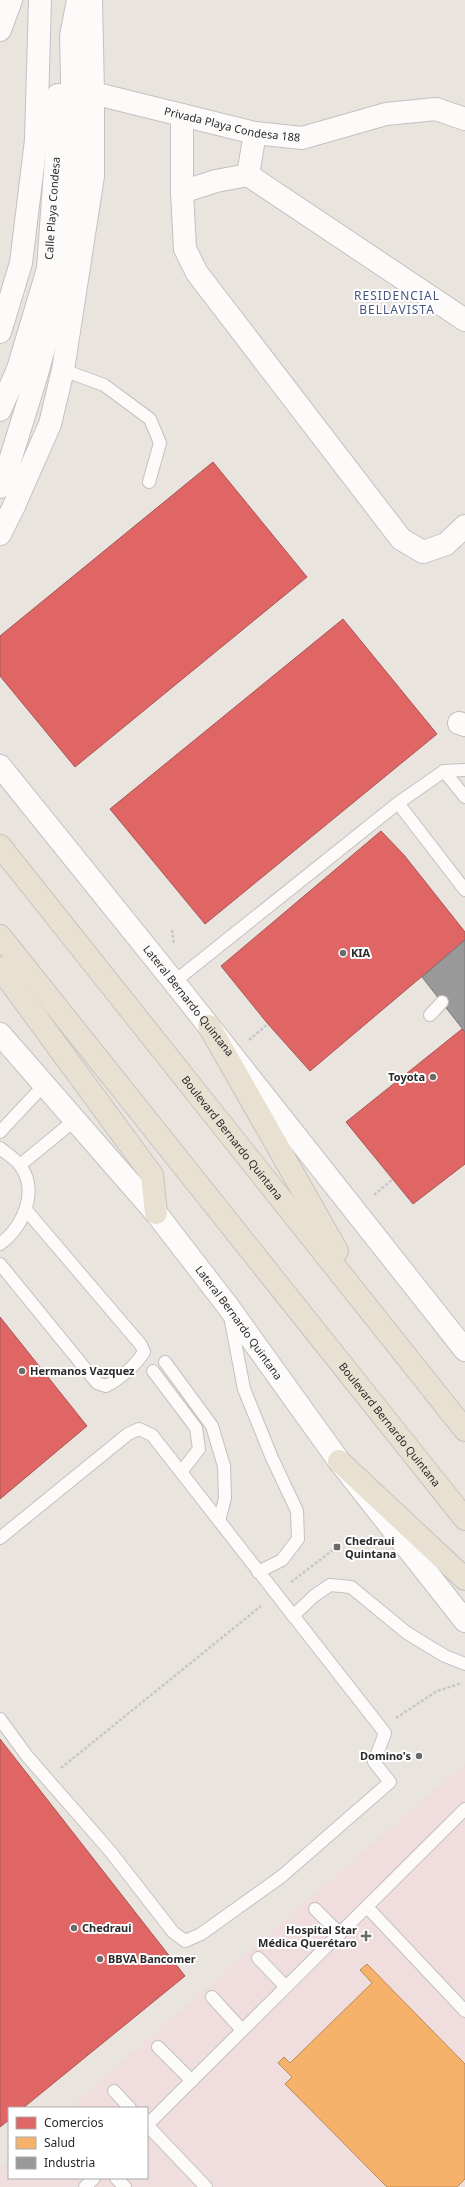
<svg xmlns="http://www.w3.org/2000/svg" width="465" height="2187" font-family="'Noto Sans',sans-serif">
	<rect width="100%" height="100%" fill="#eae4df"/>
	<path fill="#f0dddd" d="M465,1763V2187H0V2168L9,2161V2178H147V2108H69Z"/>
	<g fill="#e06666" stroke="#a95454">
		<path d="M213,462L307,577L75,767L0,676V636Z"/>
		<path d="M343,619L437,734L205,924L110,809Z"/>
		<path d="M381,831L404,855L465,932V940L310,1071L268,1024L221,966Z"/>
		<path d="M462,1029L465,1032V1164L413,1204L346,1122Z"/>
		<path d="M0,1317L87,1426L0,1499Z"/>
		<path d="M0,1739L185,1976L23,2108H9V2120L0,2127Z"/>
	</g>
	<path fill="#f6b26b" stroke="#b98958" d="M367,1964L465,2064V2179L457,2187H387L285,2084L292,2077L278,2063L284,2057L290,2063L372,1983L360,1970Z"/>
	<path fill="#999" stroke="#787878" d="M465,940V1032L422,977Z"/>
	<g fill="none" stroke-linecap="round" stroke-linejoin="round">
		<g stroke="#c3c1c1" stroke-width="14">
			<g id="lane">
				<path d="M63,370L104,385L150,419L160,443L149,482"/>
				<path d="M444,771L465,797"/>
				<path d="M398,803L465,890"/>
				<path d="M174,982L398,803L444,771L465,770"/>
				<path d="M430,1015L442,1002"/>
				<path d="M0,1132L44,1085"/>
				<path d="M0,1148C6,1153 14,1158 19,1164C40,1190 23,1227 0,1244"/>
				<path d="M20,1165L75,1120"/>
				<path d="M0,1264L97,1383L106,1386C120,1379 135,1366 144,1352L141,1345L26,1210"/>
				<path d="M230,1316L244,1389L272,1458L297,1511L298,1539L282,1560L258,1572"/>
				<path d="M165,1362L212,1426L224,1466L225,1498L219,1521"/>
				<path d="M153,1371L196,1428L199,1449L181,1472"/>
				<path d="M0,1538L128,1434L139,1429L152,1435L385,1733L374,1762L390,1782L282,1876L201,1934L185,1941L173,1932L110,1851L27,1756L0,1719"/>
				<path d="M293,1616L314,1596L330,1585L351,1587L407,1633L445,1656L465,1664"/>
				<path d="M367,1907L465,2011"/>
				<path d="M315,1909L340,1934"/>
				<path d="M258,1958L286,1987"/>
				<path d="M212,1997L242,2030"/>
				<path d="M158,2047L192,2081"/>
				<path d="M114,2091L130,2108"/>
				<path d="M147,2125L465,1809"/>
				<path d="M147,2125L206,2187"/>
				<path d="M116,2178L125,2187"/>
				<path d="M85,2187L94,2178"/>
			</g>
		</g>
		<g stroke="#c3c1c1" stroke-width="24">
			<g id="street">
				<path id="s1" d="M93,93L255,133L302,138L386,114L436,109L465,119"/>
				<path d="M182,115V192L185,249L197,273L401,539L423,552L446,544L465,526"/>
				<path d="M255,133L248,175L465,320"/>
				<path d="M182,192L216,181L248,175"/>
				<path d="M459,723L465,725"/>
			</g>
		</g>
		<g stroke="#c3c1c1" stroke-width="24">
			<g id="secondary">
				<path d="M0,30L11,0"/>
				<path d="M0,332L21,263L36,140L40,0"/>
				<path id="s2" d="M0,410L18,369L48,269L57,143L58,95"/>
				<path d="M0,487L8,467L36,377L63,279L74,170L71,36L78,0"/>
				<path d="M0,534L14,506L50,424L63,370L93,176V93L91,0"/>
				<path id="s3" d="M0,766L174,982L465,1350"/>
				<path id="s4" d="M0,1034L156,1213L227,1305L339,1461L465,1621"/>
			</g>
		</g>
		<g stroke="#c5c3c1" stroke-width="24">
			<g id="primary">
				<path id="s5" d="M0,846L465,1430"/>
				<path id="s6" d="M0,936L465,1519"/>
				<path d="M0,968L152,1175L156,1213"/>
				<path d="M209,1026L337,1251"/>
				<path d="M339,1461L465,1579"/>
			</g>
		</g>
		<g stroke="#c8c7c7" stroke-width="2.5" stroke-dasharray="3 2" stroke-linecap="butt">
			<path d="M172,930L174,944"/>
			<path d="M249,1040L268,1024"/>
			<path d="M374,1195L393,1179"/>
			<path d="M291,1582L337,1547"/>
			<path d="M396,1718L437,1691L462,1683"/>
			<path d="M61,1768L261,1606"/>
		</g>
		<use href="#lane" stroke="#fcfbfa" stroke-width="12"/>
		<use href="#street" stroke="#fcfbfa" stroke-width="22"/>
		<use href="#secondary" stroke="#fcfbfa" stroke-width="22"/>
		<use href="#primary" stroke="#e8e1d2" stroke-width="22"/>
	</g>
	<g fill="#6d6b69" stroke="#fff" stroke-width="1.5">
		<circle cx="343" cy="953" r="4"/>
		<circle cx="433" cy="1077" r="4"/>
		<circle cx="22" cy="1371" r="4"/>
		<rect x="333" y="1543" width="8" height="8" rx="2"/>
		<circle cx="419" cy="1756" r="4"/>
		<circle cx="74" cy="1928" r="4"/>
		<path d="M364 1930h4v4h4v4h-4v4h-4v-4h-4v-4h4z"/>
		<circle cx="100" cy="1959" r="4"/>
	</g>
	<g text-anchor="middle" stroke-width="4" stroke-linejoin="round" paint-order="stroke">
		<g font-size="11" fill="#2a2a2a" stroke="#fff">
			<text dy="4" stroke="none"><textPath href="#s1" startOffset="143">Privada Playa Condesa 188</textPath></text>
			<text dy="4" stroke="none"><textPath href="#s2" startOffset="210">Calle Playa Condesa</textPath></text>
			<text dy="4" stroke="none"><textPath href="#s3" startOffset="301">Lateral Bernardo Quintana</textPath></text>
			<text dy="4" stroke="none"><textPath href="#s5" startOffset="373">Boulevard Bernardo Quintana</textPath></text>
			<text dy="4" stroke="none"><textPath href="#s4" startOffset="375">Lateral Bernardo Quintana</textPath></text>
			<text dy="4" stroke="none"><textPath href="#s6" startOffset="625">Boulevard Bernardo Quintana</textPath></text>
		</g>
		<g font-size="11" font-weight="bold" fill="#2a2a2a" stroke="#fff" text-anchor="start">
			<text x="351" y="957">KIA</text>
			<text x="425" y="1081" text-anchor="end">Toyota</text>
			<text x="30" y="1375">Hermanos Vazquez</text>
			<text x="345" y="1545">Chedraui<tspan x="345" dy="13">Quintana</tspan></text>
			<text x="411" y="1760" text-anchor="end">Domino's</text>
			<text x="82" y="1932">Chedraui</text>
			<text x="357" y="1934" text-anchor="end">Hospital Star<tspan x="357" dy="13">Médica Querétaro</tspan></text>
			<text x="108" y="1963">BBVA Bancomer</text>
		</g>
		<g font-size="12" letter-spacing="1" fill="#465680" stroke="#fff">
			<text x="397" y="300">RESIDENCIAL<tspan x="397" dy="14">BELLAVISTA</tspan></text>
		</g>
	</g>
	<rect x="8" y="2107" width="140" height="72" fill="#ffffff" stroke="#aaaaaa"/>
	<rect x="16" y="2117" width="20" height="12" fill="#e06666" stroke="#aaaaaa"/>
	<text x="44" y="2127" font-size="12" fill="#2a2a2a">Comercios</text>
	<rect x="16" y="2137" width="20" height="12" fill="#f6b26b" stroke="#aaaaaa"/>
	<text x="44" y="2147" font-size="12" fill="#2a2a2a">Salud</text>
	<rect x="16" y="2157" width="20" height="12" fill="#999999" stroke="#aaaaaa"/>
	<text x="44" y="2167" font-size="12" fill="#2a2a2a">Industria</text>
</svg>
